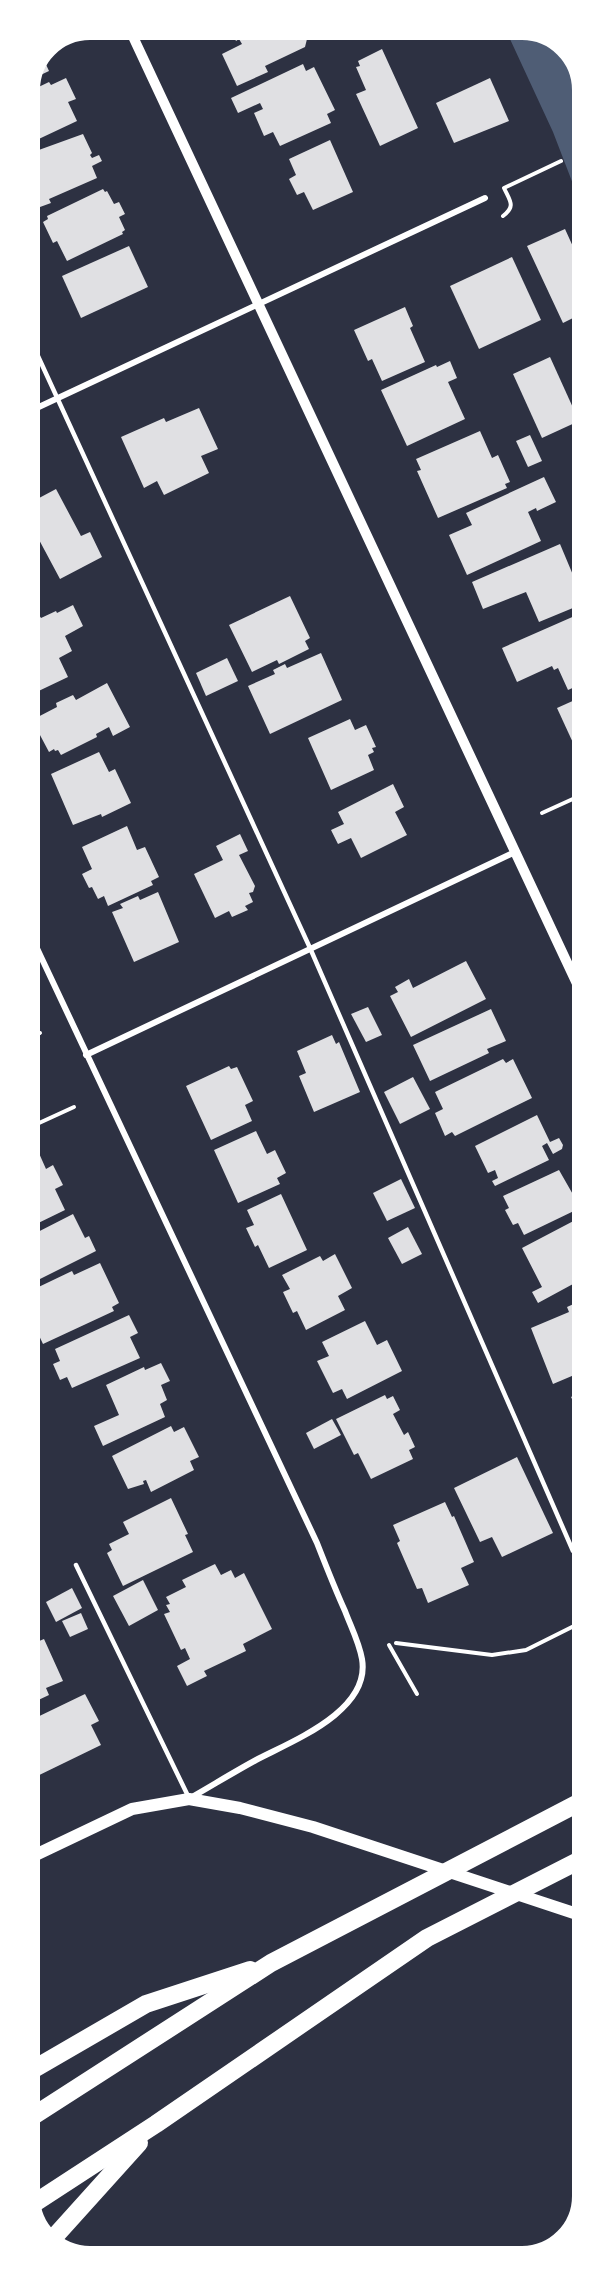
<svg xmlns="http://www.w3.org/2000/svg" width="612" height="2286" font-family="'Alegreya Sans',sans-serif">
	<rect width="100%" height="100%" fill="#2d3142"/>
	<path fill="#4f5d75" d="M504,26H530L565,42L585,77V231L573,184L553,132Z"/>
	<g fill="#e0e0e3">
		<path d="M228,26H301L307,39L305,47L265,66L268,72L237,86L222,54L242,44L239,39L236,41Z"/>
		<path d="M382,49L418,128L380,146L356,94L366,90L356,67L360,66L358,61Z"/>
		<path d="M42,56L49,71L30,80L39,58Z"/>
		<path d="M303,64L306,71L314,67L335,110L327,114L331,123L280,146L273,132L264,136L254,113L263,109L260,103L238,113L231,98Z"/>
		<path d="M66,78L76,99L68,102L77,121L26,145V93L49,82L51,85Z"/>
		<path d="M490,78L509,121L454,143L436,103Z"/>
		<path d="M83,134L92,153L90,155L92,158L99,155L102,161L92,166L97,178L49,199L51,203L40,207L39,203L32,207L26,193V161L38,156L36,151Z"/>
		<path d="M330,140L353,192L313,210L304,192L297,195L289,179L296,175L289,159Z"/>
		<path d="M103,189L105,192L107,191L114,204L119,202L125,214L119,217L125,230L122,232L123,234L67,261L57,241L53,243L43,222L48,219L47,216Z"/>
		<path d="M565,229L585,273V326L582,327L577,316L563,323L527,246Z"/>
		<path d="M129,246L148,287L81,318L62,276Z"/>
		<path d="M512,257L541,320L479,349L450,286Z"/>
		<path d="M405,307L413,326L410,328L425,362L382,381L372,359L368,361L354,330Z"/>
		<path d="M550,357L579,421L542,438L513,374Z"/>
		<path d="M450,361L457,378L448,382L465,419L407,446L381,390L436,365L437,367Z"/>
		<path d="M199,408L218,449L201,456L209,473L164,495L157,481L144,488L121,437L164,418L166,422Z"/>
		<path d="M480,431L492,458L498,455L510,482L505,484L507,488L438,518L417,471L421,470L416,459Z"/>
		<path d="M530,435L542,461L528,467L516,441Z"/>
		<path d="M544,477L556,502L537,511L536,508L528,512L541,541L467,575L449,535L472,525L466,513Z"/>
		<path d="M56,489L81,536L90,532L102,557L60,579L29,521L26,523V505Z"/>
		<path d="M560,544L573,575L578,573L586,591V598L584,599L585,603L539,622L526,592L483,609L472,582Z"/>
		<path d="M290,596L310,638L305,641L309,649L279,664L277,660L252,672L229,625Z"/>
		<path d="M73,605L83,626L65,636L72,651L59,658L68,677L26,697V621L39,615L41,618L56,611L57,613Z"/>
		<path d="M586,611V682L568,690L558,668L554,670L552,666L517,682L502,648Z"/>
		<path d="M321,653L342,700L270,734L248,686L275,674L273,670L285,664L287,668Z"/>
		<path d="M227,658L238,681L206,696L196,673Z"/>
		<path d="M107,683L130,727L113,736L109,727L96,734L97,737L61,755L58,750L55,751L54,749L49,752L32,720L57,707L56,703L73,695L76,700Z"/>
		<path d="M586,695V755L580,758L557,708Z"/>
		<path d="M350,719L355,730L366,725L376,747L372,748L374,752L368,755L374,770L331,790L308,738Z"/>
		<path d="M99,752L109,772L115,769L131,803L102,817L101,814L73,825L51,774Z"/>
		<path d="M393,784L404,807L395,812L407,835L361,858L351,838L338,844L331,830L344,824L338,812Z"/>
		<path d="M127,826L137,850L145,847L159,877L151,881L153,885L108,906L104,896L98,899L92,887L89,888L82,874L92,869L82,847Z"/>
		<path d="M240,834L248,851L239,855L255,886L253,892L249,893L253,902L245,906L248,910L232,917L229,911L215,918L194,874L223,860L216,846Z"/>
		<path d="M158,892L179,942L134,962L112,912L123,908L120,904L138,896L140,900Z"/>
		<path d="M466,961L486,999L411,1037L390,996L398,992L395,987L409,979L413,988Z"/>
		<path d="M368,1007L382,1035L366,1042L351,1014Z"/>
		<path d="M491,1009L506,1041L487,1049L489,1053L430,1081L413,1045Z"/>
		<path d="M332,1035L336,1044L339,1042L360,1092L314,1112L299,1076L306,1073L297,1051Z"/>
		<path d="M503,1059L506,1063L513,1059L532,1098L455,1136L452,1132L445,1136L435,1113L443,1109L435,1092Z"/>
		<path d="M229,1066L231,1069L237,1067L253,1101L245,1105L252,1121L211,1140L186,1086Z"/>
		<path d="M413,1077L430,1109L400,1124L384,1092Z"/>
		<path d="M537,1115L550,1142L559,1138L563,1145L562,1149L553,1154L547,1143L542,1146L549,1160L495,1186L492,1181L498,1178L495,1170L488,1173L475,1146Z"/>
		<path d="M256,1131L267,1154L275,1150L286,1173L277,1178L280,1184L238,1203L214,1150Z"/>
		<path d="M38,1151L46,1169L53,1165L63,1185L55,1189L65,1210L26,1229V1156Z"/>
		<path d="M559,1170L575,1198L573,1199L578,1209L524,1235L518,1223L513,1225L505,1210L509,1208L503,1196Z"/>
		<path d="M401,1179L415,1208L387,1221L373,1193Z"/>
		<path d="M281,1194L307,1250L269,1268L258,1245L255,1247L246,1228L254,1225L247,1210Z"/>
		<path d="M73,1214L85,1238L89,1236L96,1251L34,1282L26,1268V1238Z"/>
		<path d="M583,1216L586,1222V1281L574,1287L573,1284L538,1303L532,1292L542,1287L522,1248Z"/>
		<path d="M408,1227L422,1254L402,1264L388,1238Z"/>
		<path d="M335,1254L352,1288L338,1296L345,1310L306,1330L297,1311L293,1313L283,1292L290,1289L282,1275L320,1256L323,1261Z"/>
		<path d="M100,1263L119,1303L112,1307L114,1311L43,1344L26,1308V1293L72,1271L74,1275Z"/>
		<path d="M578,1302L580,1307L586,1304V1370L553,1384L531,1328L569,1312L567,1307Z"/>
		<path d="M129,1315L138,1333L130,1337L140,1358L72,1388L67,1377L60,1380L53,1364L60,1361L55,1349Z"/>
		<path d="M365,1321L377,1345L387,1340L402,1371L347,1399L342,1389L333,1393L317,1361L329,1356L322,1342Z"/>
		<path d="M161,1363L170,1381L161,1385L167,1400L160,1404L165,1417L103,1446L94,1426L119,1415L106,1385L144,1367L145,1370Z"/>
		<path d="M586,1389V1426L571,1397Z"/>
		<path d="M385,1395L387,1399L393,1396L400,1410L393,1414L404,1435L408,1432L415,1447L409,1450L413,1459L371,1479L358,1453L354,1455L336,1419Z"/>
		<path d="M332,1419L341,1435L314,1449L306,1433Z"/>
		<path d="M171,1426L174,1432L184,1427L199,1457L190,1461L194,1470L151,1492L146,1480L143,1481L144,1484L128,1489L112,1456Z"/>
		<path d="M517,1457L553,1533L502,1557L492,1537L480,1542L454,1488Z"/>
		<path d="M171,1498L188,1534L185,1535L193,1552L123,1586L107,1553L112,1550L109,1544L129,1534L123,1522Z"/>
		<path d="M445,1502L452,1517L454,1516L474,1562L461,1568L469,1585L428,1603L422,1588L417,1589L397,1543L400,1541L393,1525Z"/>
		<path d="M215,1564L221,1575L231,1570L235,1578L244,1573L272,1629L243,1644L246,1651L204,1671L207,1676L187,1686L177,1666L190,1659L185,1648L181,1650L164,1614L170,1612L166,1605L170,1604L166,1597L186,1587L182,1580Z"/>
		<path d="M143,1580L158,1610L129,1626L113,1596Z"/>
		<path d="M72,1588L82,1608L56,1622L46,1602Z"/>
		<path d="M81,1613L88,1629L70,1637L62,1621Z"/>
		<path d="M44,1639L63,1681L46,1688L49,1695L32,1703L30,1697L26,1699V1643L30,1641L32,1644Z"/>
		<path d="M85,1694L99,1721L91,1725L101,1745L27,1781V1722Z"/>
	</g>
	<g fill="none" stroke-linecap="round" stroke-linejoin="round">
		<g stroke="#fff" stroke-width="4">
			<path d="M509,34L526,26"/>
			<path d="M503,216C516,206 510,201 504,188L561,161"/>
			<path d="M542,813L586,793"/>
			<path d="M26,1040L40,1033"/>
			<path d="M26,1129L74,1107"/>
			<path d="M575,1625L586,1581"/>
			<path d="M396,1643L492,1655L526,1650L586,1620"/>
			<path d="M389,1645L417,1694"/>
		</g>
		<g stroke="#fff" stroke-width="4.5">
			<path d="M26,330L310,948L573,1551L579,1557L586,1560"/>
			<path d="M76,1565L189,1798"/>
		</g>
		<g stroke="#fff" stroke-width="6">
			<path d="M26,413L485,198"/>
			<path d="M26,925L317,1543C326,1566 335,1589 345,1611C351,1627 359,1642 362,1659C371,1711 292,1741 256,1760C234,1772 213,1785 192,1797"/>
			<path d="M86,1055L515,852"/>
		</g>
		<path stroke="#fff" stroke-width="10" d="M128,26L586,1003"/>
		<path stroke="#fff" stroke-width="12" d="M27,1859L132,1809L189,1799L240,1808L313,1827L586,1917"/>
		<g stroke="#fff" stroke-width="18">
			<path d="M27,2073L146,2004L250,1970"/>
			<path d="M27,2120L271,1963L586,1799"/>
			<path d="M27,2208L156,2124L427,1938L586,1857"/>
			<path d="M48,2244L139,2143"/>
		</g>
	</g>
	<path d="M0 0H612V2286H0ZM90 36H522A54 54 0 0 1 576 90V2196A54 54 0 0 1 522 2250H90A54 54 0 0 1 36 2196V90A54 54 0 0 1 90 36Z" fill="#fff" fill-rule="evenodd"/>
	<path fill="none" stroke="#fff" stroke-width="8" d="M90 36H522A54 54 0 0 1 576 90V2196A54 54 0 0 1 522 2250H90A54 54 0 0 1 36 2196V90A54 54 0 0 1 90 36Z"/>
</svg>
